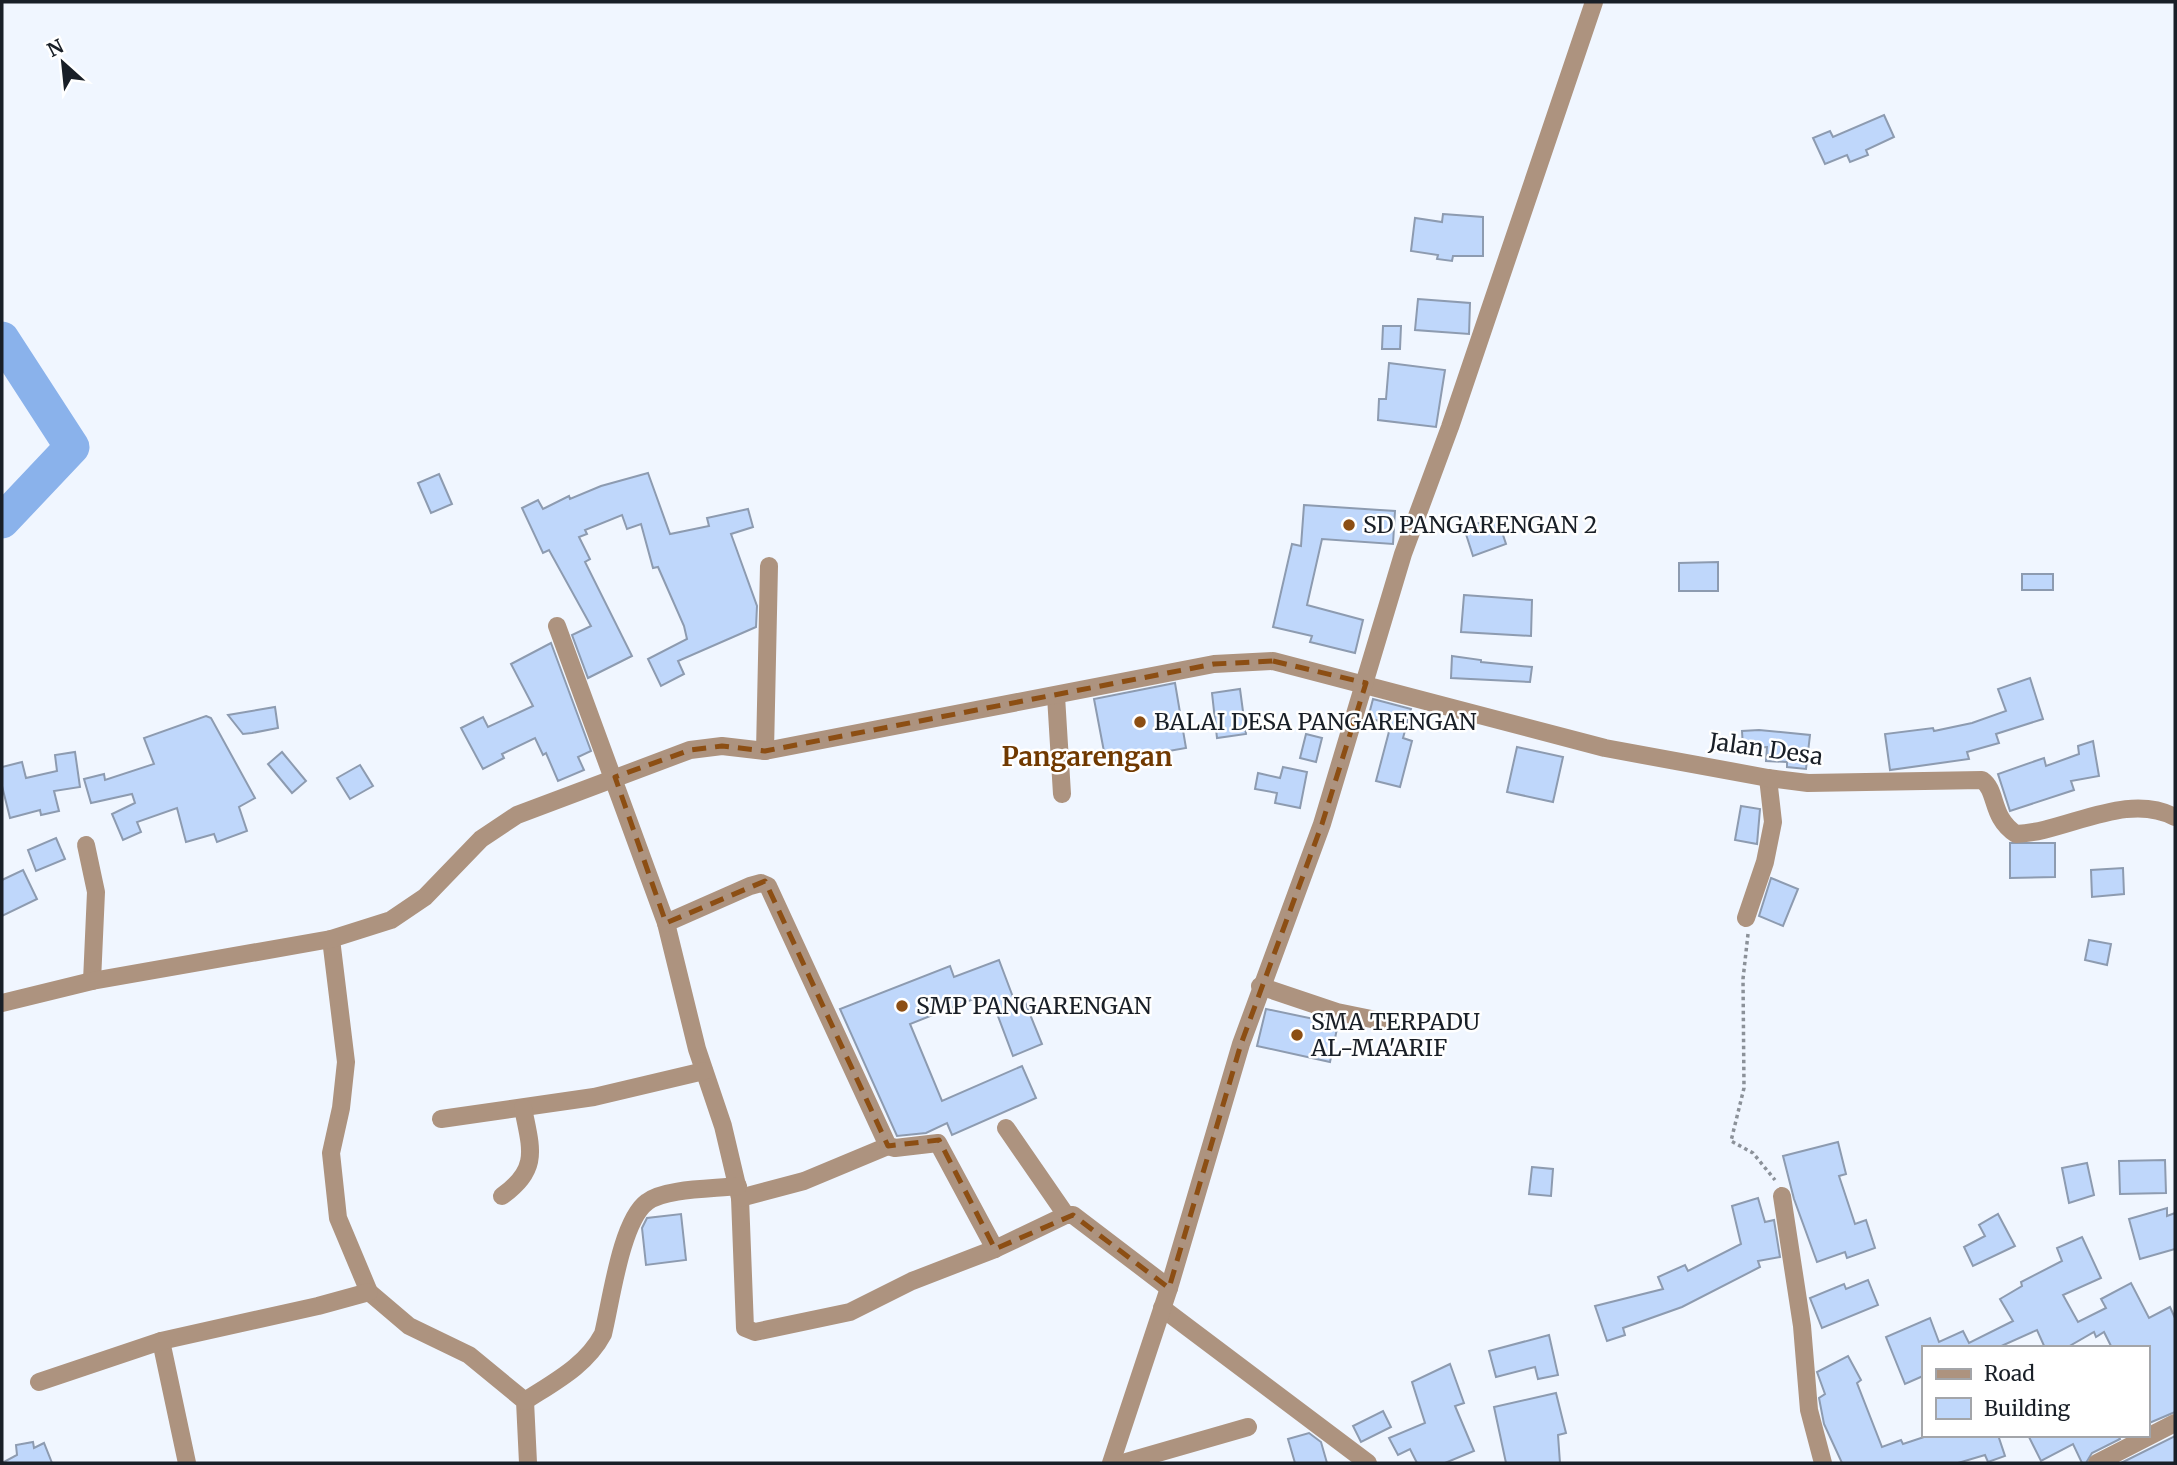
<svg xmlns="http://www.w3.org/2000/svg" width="2177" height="1465" font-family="Merriweather,serif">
	<rect width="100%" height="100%" fill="#f0f6ff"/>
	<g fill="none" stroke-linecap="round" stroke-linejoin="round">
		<path stroke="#8ab2eb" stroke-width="35" d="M2,339L72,447L2,521"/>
	</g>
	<g fill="#bfd7fb" stroke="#8d9bb0" stroke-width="2">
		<path d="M1884,115L1894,137L1866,150L1868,155L1850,162L1847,155L1825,164L1813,138L1830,131L1833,137Z"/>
		<path d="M1443,214L1483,217V256H1453L1452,261L1437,259L1438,255L1411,251L1415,218L1442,222Z"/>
		<path d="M1418,299L1470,303L1469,334L1415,330Z"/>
		<path d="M1383,326H1401L1400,349H1382Z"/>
		<path d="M1389,363L1445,370L1436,427L1378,420L1379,399H1386Z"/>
		<path d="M648,473L670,534L709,526L707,518L748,509L753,527L731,534L757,606L756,627L678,661L684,674L661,686L648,659L687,639L684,626L658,567L653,568L641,524L627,529L622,515L585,530L587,534L579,537L590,559L585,562L632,656L588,678L572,635L591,626L549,550L543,553L522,508L538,500L543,509L569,496L570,499L601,486Z"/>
		<path d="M439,474L452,504L431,513L418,483Z"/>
		<path d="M1304,505L1395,511L1393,544L1322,539L1307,605L1363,620L1355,653L1310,642L1312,636L1273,627L1292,544L1301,546Z"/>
		<path d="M1497,517L1506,544L1473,556L1464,528Z"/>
		<path d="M1718,562V591H1679V563Z"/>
		<rect x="2022" y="574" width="31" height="16"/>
		<path d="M1464,595L1532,600L1531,636L1461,632Z"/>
		<path d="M551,643L591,751L578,757L584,770L558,781L546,753L543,755L535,738L502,754L504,758L483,769L461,728L483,717L488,727L533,706L511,664Z"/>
		<path d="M1452,656L1481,660V662L1532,667L1530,682L1451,678Z"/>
		<path d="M2030,678L2043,719L1996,734L1999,743L1967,752L1969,759L1890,770L1885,734L1933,728L1934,731L1972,723L2006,711L1998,689Z"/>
		<path d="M1175,683L1186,748L1106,762L1094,699Z"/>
		<path d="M1240,689L1246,734L1217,738L1212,693Z"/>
		<path d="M1373,699L1411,709L1403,738L1412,741L1400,787L1376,781L1391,724L1368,718Z"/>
		<path d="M275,707L278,728L252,733L243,734L228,715Z"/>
		<path d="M206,716L211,718L255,798L239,807L247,831L217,842L214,834L186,842L177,808L137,822L141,832L123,840L112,814L135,803L132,794L91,803L84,779L104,774L105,780L154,764L144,738Z"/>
		<path d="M1759,730L1810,735L1806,769L1787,767V762L1766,761L1767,747L1743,748L1742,731Z"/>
		<path d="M1306,734L1322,738L1316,762L1300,758Z"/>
		<path d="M2093,741L2099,776L2071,781L2074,790L2010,811L1998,774L2044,758L2046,766L2079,754L2078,746Z"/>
		<path d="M1517,747L1563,757L1553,802L1507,792Z"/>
		<path d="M75,752L80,787L54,791L59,811L41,815L40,810L10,818L2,786V767L22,762L26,778L57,771L55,755Z"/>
		<path d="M282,752L306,781L292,793L268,764Z"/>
		<path d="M360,765L373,786L350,799L337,778Z"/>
		<path d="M1283,767L1307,772L1300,808L1275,803L1277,793L1255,789L1258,773L1280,778Z"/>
		<path d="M1741,806L1760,809L1757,844L1735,840Z"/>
		<path d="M56,838L65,859L36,871L28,850Z"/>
		<path d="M2010,843H2055V877L2010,878Z"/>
		<path d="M2123,868L2124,894L2092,897L2091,870Z"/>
		<path d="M23,870L37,899L2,916V880Z"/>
		<path d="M1771,878L1798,889L1783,926L1759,916Z"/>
		<path d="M2089,940L2111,944L2107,965L2085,960Z"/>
		<path d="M999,960L1016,1005L1025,1002L1042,1044L1013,1056L993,1003L980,1008L976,998L910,1024L942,1101L1022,1066L1036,1098L952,1135L947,1123L926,1133L897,1136L840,1009L950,966L954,977Z"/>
		<path d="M1266,1009L1338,1024L1330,1062L1257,1046Z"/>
		<path d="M1838,1142L1846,1174L1839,1176L1855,1224L1866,1220L1875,1248L1847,1258L1845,1252L1817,1262L1794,1199L1783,1156Z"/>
		<path d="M2165,1160L2166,1193L2120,1194L2119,1161Z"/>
		<path d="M2087,1163L2094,1195L2069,1203L2062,1168Z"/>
		<path d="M1532,1167L1553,1169L1551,1196L1529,1194Z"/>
		<path d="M1758,1198L1765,1222L1774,1220L1780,1257L1758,1261L1760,1267L1682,1307L1623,1328L1625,1335L1607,1341L1595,1306L1663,1289L1658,1277L1685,1265L1688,1271L1741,1244L1732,1206Z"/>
		<path d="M2167,1208V1216L2175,1213V1249L2140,1259L2129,1219Z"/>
		<path d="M681,1214L686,1260L646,1265L642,1228L647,1218Z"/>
		<path d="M1998,1214L2015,1246L1973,1266L1964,1247L1985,1236L1979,1225Z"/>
		<path d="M2082,1237L2101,1278L2063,1295L2078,1322L2106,1308L2101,1299L2131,1283L2149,1318L2170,1307L2175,1318V1412L2147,1424V1348H2112L2104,1332L2096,1337L2094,1332L2066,1348H2045L2037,1330L1997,1348H1923V1376L1905,1384L1886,1337L1930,1318L1939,1342L1963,1331L1969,1343L2013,1321L2000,1299L2022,1286L2021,1282L2062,1261L2057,1248Z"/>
		<path d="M1868,1280L1878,1305L1822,1328L1810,1298L1844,1284L1846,1289Z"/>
		<path d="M1549,1335L1558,1375L1538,1379L1535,1367L1496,1377L1489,1351Z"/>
		<path d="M1848,1356L1861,1380L1857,1383L1882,1447L1901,1440L1903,1444L1930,1435H1998L2005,1456L1988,1462L1985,1455L1958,1463H1842L1824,1424L1819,1398L1825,1394L1817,1372Z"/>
		<path d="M1450,1364L1464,1403L1455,1406L1474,1451L1445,1463H1417L1410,1449L1398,1455L1389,1438L1425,1423L1412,1382Z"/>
		<path d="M1556,1393L1566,1433L1558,1435L1560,1463H1506L1494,1407Z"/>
		<path d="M1383,1411L1391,1427L1361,1442L1353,1426Z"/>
		<path d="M1309,1433L1321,1442L1327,1463H1295L1288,1439Z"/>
		<path d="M2028,1435H2118L2120,1439L2092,1453L2086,1463H2082L2073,1444L2041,1461Z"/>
		<path d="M2175,1436V1463H2121Z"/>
		<path d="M33,1442L34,1448L44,1443L52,1463H2L17,1455L16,1445Z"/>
	</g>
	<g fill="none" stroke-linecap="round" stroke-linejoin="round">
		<path stroke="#8b9199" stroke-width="3.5" stroke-dasharray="3.5 3.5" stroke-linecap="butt" d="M1748,934L1743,979L1744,1088L1731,1141L1753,1153L1775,1180"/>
		<g stroke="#ad937f" stroke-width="18">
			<path d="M557,626L666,923L697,1049L723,1126L740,1198L745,1328L755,1332L850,1312L912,1281L995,1249L1066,1215H1073L1169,1288"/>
			<path d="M1056,696L1062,794"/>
			<path d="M765,751L769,566"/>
			<path d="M86,845L96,892L92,981"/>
			<path d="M1746,918L1765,862L1773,822L1768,778"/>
			<path d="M666,923L750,886L761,883L768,886L888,1146L804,1181L740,1198"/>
			<path d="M331,939L346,1062L341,1108L331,1153L338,1218L369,1292L409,1326L469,1355L525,1401L528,1463"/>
			<path d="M1260,986L1337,1012L1381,1021"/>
			<path d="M2,1003L92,981L331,939L391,920L425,897L481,839L517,815L690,750L722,746L765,751L1214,664L1273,661L1605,748L1768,778L1808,783L1982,780C1998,791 1990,817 2016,834C2067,832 2126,791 2175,817"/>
			<path d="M441,1119L594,1097L704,1071"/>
			<path d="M1006,1128L1066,1215"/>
			<path d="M888,1146L895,1148L938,1143L995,1249"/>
			<path d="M502,1196C540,1169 531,1149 523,1108"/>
			<path d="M1782,1196L1802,1326L1809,1410L1823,1463"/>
			<path d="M1162,1308L1368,1463"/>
			<path d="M161,1341L187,1463"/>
			<path d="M39,1382L161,1341L318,1306L369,1292"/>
			<path d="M525,1401C554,1382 586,1366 603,1334C611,1302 621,1221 647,1202C665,1188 715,1189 738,1186"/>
			<path d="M1111,1463L1169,1288L1241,1044L1322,824L1403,554L1450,427L1594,2"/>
			<path d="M1123,1463L1248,1427"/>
			<path d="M2097,1463L2175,1423"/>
		</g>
	</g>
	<path fill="none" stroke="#8c4e13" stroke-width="5" stroke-dasharray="14 9" stroke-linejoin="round" d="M1273,661L1366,683L1322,824L1241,1044L1169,1288L1073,1215L995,1249L939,1140L888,1146L765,881L666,923L615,777L690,750L722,746L765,751L1214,664Z"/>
	<g fill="#8c4e13" stroke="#fff" stroke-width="2.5">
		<circle cx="1349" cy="525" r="7"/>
		<circle cx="1140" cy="722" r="7"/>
		<circle cx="902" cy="1006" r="7"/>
		<circle cx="1297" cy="1035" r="7"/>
	</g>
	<g text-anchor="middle" stroke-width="5" stroke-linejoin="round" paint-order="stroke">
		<g font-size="23" fill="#191f27" stroke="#fff" text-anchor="start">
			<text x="1363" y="533">SD PANGARENGAN 2</text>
			<text x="1154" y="730">BALAI DESA PANGARENGAN</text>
			<text x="916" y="1014">SMP PANGARENGAN</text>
			<text x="1311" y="1030">SMA TERPADU<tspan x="1311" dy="26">AL-MA'ARIF</tspan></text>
		</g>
		<g font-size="23" fill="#191f27" stroke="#fff">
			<text transform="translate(1766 749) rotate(8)" y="8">Jalan Desa</text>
		</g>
		<g font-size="26" font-weight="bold" fill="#703900" stroke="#fff">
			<text x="1087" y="766">Pangarengan</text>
		</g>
	</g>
	<rect width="2177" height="1465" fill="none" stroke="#191f27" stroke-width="7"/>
	<rect x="1922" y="1346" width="228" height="91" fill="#ffffff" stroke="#a3a5a9" stroke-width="2"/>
	<rect x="1936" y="1369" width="35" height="10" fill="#ad937f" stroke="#a3a5a9" stroke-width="2"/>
	<text x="1984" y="1381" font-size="21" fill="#191f27">Road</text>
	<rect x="1936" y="1398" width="35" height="21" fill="#bfd7fb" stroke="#a3a5a9" stroke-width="2"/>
	<text x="1984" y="1416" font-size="21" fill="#191f27">Building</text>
	<g transform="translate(63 63) rotate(333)" stroke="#ffffff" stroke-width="5" paint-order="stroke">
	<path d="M0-5L12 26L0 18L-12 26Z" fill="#191f27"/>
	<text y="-10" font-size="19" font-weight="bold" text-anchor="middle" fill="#191f27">N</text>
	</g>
</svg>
